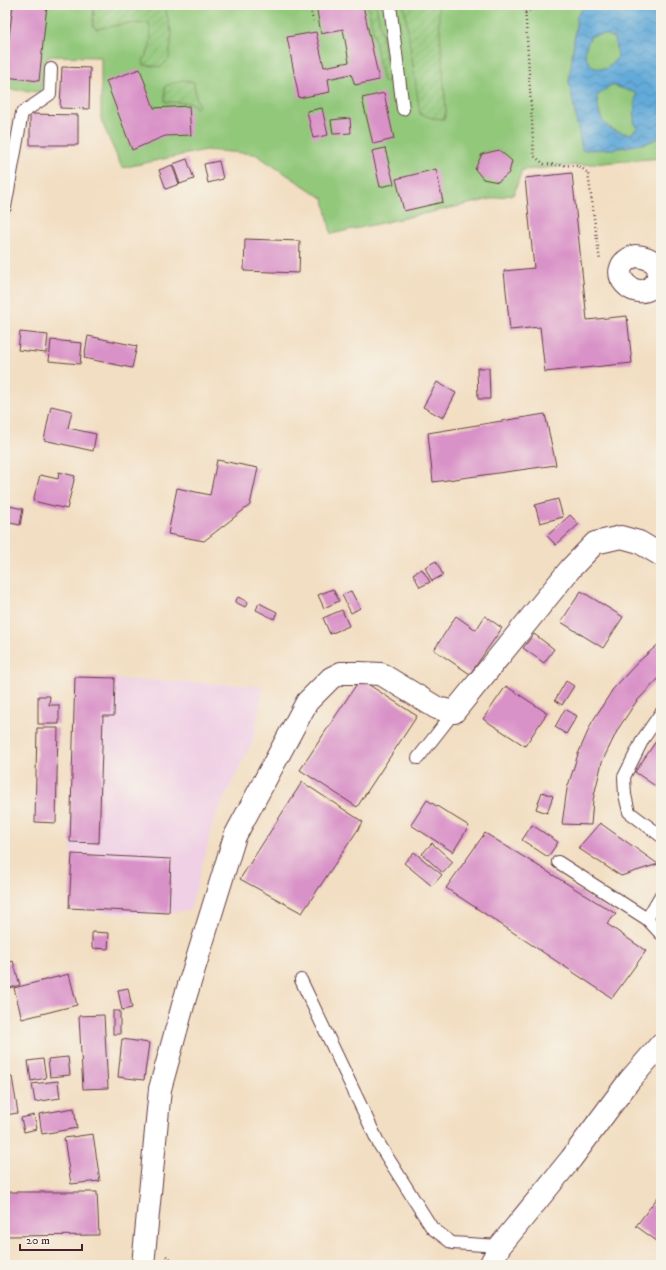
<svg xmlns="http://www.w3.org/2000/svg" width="666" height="1270" font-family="'IM FELL DW Pica',serif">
	<defs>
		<pattern id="garden-furrows" width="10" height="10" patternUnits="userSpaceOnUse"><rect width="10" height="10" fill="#92c87a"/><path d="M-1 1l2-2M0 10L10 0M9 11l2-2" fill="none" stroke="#7fab6a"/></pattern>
		<pattern id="water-waves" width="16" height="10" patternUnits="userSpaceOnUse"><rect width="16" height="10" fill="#62aad9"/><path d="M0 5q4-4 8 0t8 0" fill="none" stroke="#538ab0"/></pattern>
	</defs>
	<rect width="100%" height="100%" fill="#f7f3e8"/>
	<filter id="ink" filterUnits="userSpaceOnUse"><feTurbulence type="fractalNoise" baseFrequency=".025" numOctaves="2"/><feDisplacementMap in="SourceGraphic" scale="8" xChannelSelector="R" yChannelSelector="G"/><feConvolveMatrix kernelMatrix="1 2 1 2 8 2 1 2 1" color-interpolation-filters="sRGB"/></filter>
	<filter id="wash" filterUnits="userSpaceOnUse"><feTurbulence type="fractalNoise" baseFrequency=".012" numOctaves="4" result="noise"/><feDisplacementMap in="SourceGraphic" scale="16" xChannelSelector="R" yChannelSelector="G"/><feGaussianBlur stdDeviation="0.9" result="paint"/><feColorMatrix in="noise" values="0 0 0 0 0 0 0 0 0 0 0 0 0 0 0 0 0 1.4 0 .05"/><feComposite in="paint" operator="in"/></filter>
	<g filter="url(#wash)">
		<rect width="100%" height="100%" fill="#f2dec2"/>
		<path fill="#f0d0e5" d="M75,677L263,686L254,738L215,818L190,910L169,913L131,915L69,908L72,854L70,842Z"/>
		<path fill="#92c87a" stroke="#6e7452" d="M5,5H661V158L522,170L514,194L331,234L324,199L255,154L205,150L122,168L101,120V57L48,56L40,92L5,89Z"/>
		<g fill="url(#garden-furrows)" stroke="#6e7452">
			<path d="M94,5H163L165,7L172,35L169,59L161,67L144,65L143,61C152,46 152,39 149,23L123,24L97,29L93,26Z"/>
			<path d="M368,5H376L391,80L383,82Z"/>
			<path d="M404,5H438L446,111L444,119L432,118L420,114Z"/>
			<path d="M182,80L194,82L196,98L199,106L196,108L192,103L165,102V86Z"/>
		</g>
		<path fill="url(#water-waves)" stroke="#566482" fill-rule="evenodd" d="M585,5H659L657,40L661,92V137L647,143L614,149L582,150L569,81L577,16ZM604,34L614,38L618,57L607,69L594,68C582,56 584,51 591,36ZM611,85L636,93L634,122L638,128L630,134C603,130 599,121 597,96Z"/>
		<g id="blocks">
			<g fill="#d992c8">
				<path d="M13,5H47L39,81L5,77V44H8Z"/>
				<path d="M316,5H363L379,80L355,85L351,74L328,79L330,92L299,98L287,37L316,32L324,67L349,62L343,29L321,34Z"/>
				<path d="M62,67L90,68L89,109L60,108Z"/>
				<path d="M140,69L154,108L189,106L191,135L165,136L132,150L106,81Z"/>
				<path d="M384,93L394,139L373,144L362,98Z"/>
				<path d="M322,108L328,135L313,138L307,111Z"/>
				<path d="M30,114L78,115V145H30Z"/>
				<path d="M350,118L351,133L333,134L331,120Z"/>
				<path d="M385,148L394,184L380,187L372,151Z"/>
				<path d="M499,150L512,161L509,173L498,182L483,179L475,169L482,154Z"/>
				<path d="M187,159L194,179L180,184L173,164Z"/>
				<path d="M219,161L223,179L208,183L204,164Z"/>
				<path d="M172,165L179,184L166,189L159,170Z"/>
				<path d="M436,169L443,202L404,211L396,179Z"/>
				<path d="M572,173L587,320L627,316L632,363L545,372L540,327L510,330L504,271L534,268L525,178Z"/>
				<path d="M245,239L300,241L299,273L244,271Z"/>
				<path d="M20,332L48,335L46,353L18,350Z"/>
				<path d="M88,336L137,346L132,368L84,358Z"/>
				<path d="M51,340L82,343L80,364L49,361Z"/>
				<path d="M477,368H489L490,399H478Z"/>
				<path d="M437,382L456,393L443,418L423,407Z"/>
				<path d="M51,406L72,411L68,428L96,434L93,451L44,440Z"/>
				<path d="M545,414L556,465L433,482L428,433Z"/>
				<path d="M217,460L258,468L250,505L204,541L168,534L177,488L210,495Z"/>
				<path d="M59,472L75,476L67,509L33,501L40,475L58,479Z"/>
				<path d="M558,499L563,517L540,523L535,505Z"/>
				<path d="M5,505L23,509L20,525L5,522Z"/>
				<path d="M570,515L579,524L556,545L547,536Z"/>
				<path d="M436,561L443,575L432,581L425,567Z"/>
				<path d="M422,569L430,582L420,587L413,574Z"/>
				<path d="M333,589L339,601L324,608L318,595Z"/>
				<path d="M351,591L360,608L351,613L342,595Z"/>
				<path d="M581,591L623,617L603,648L561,622Z"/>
				<path d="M238,597L248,602L245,607L235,602Z"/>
				<path d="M259,603L277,612L274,619L256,610Z"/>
				<path d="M342,610L349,626L330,634L323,618Z"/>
				<path d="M456,616L476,630L485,616L502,628L470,674L434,650Z"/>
				<path d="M534,634L554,649L544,663L523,648Z"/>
				<path d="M661,642V676L636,702L618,729L602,762L593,800L591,825L562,824L567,789L578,754L592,722L613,689L638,662Z"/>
				<path d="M75,677L115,678L114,716H103L99,843L70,842Z"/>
				<path d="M360,679L417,716L357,807L300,770Z"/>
				<path d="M566,681L574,686L562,705L555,700Z"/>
				<path d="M506,686L547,713L525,746L483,719Z"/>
				<path d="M38,696H50L49,705H59V724H38Z"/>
				<path d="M565,709L577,716L566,734L555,727Z"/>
				<path d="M37,728H58L56,823L35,822Z"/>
				<path d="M661,734V790L635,772Z"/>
				<path d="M302,782L363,822L302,913L240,879Z"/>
				<path d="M542,792L553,796L547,813L536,809Z"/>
				<path d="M427,800L469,826L453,852L411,825Z"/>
				<path d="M600,823L658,864L621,876L578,848Z"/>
				<path d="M532,825L558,842L548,857L522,840Z"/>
				<path d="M485,833L616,914L607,924L646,951L612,998L446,888Z"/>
				<path d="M432,843L453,862L443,873L422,854Z"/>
				<path d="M414,852L442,875L432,886L404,863Z"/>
				<path d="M72,854L171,859L169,913L69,908Z"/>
				<path d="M92,932L109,933L108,949L92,948Z"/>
				<path d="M13,961L20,985L9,988L5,977V964Z"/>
				<path d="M69,974L77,1005L22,1019L14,988Z"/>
				<path d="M128,988L132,1008L122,1010L118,990Z"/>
				<rect x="113" y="1011" width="7" height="23"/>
				<path d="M104,1015L108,1088L83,1089L79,1016Z"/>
				<path d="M122,1039L149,1043L144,1080L118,1077Z"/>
				<path d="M68,1057L70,1075L50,1077L48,1059Z"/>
				<path d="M43,1059L46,1078L31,1081L28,1061Z"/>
				<path d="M12,1077L18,1113L5,1115V1078Z"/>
				<path d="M58,1081L60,1098L35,1102L32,1084Z"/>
				<path d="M74,1108L77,1128L42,1134L39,1114Z"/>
				<path d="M34,1115L37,1129L24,1132L21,1118Z"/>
				<path d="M93,1134L100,1181L71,1184L64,1138Z"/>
				<path d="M5,1192H97L99,1235L5,1236Z"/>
				<path d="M661,1193V1244L636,1226Z"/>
			</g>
		</g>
	</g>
	<g filter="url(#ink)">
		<use href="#blocks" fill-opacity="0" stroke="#633c42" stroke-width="1"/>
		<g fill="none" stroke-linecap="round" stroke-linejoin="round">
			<g stroke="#633c42" stroke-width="14">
				<g id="service">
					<path d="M390,5L403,109"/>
					<path d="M5,207L22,113L50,94L51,69"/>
					<path d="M661,713L643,739L624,777L625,795L629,812L661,836"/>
					<path d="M418,758L454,712"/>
					<path d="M558,862L647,919L661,934"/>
					<path d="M647,919L661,895"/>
					<path d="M301,980L379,1144L432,1228L452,1243L500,1246"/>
				</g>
			</g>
			<g stroke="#633c42" stroke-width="24">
				<g id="minor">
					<path d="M635,256C651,257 666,266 655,283C638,308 599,269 635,256Z"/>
					<path d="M143,1265L160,1089L185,998L235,836L307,702L331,678L341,673H360L381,674L437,708L454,712L571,568L595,543L621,537L639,542L661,555"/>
					<path d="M490,1265L500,1246L571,1159L629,1081L661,1044"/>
				</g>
			</g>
			<g stroke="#633c42" stroke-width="2.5" stroke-dasharray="1 3" stroke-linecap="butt">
				<path d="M310,5L313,21"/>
				<path d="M525,5L534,156L544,164L579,166L588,173L600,261"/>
				<path d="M525,12L545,5"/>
				<path d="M166,1256L181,1265"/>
			</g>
			<use href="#service" stroke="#fff" stroke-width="12"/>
			<use href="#minor" stroke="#fff" stroke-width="22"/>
		</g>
	</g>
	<rect width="666" height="1270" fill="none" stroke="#f7f3e8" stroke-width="20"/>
	<path d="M20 1244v6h62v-6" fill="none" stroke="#4a1f2b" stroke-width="2"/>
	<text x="26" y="1244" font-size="12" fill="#4a1f2b" stroke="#f7f3e8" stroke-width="3" paint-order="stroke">20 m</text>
</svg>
